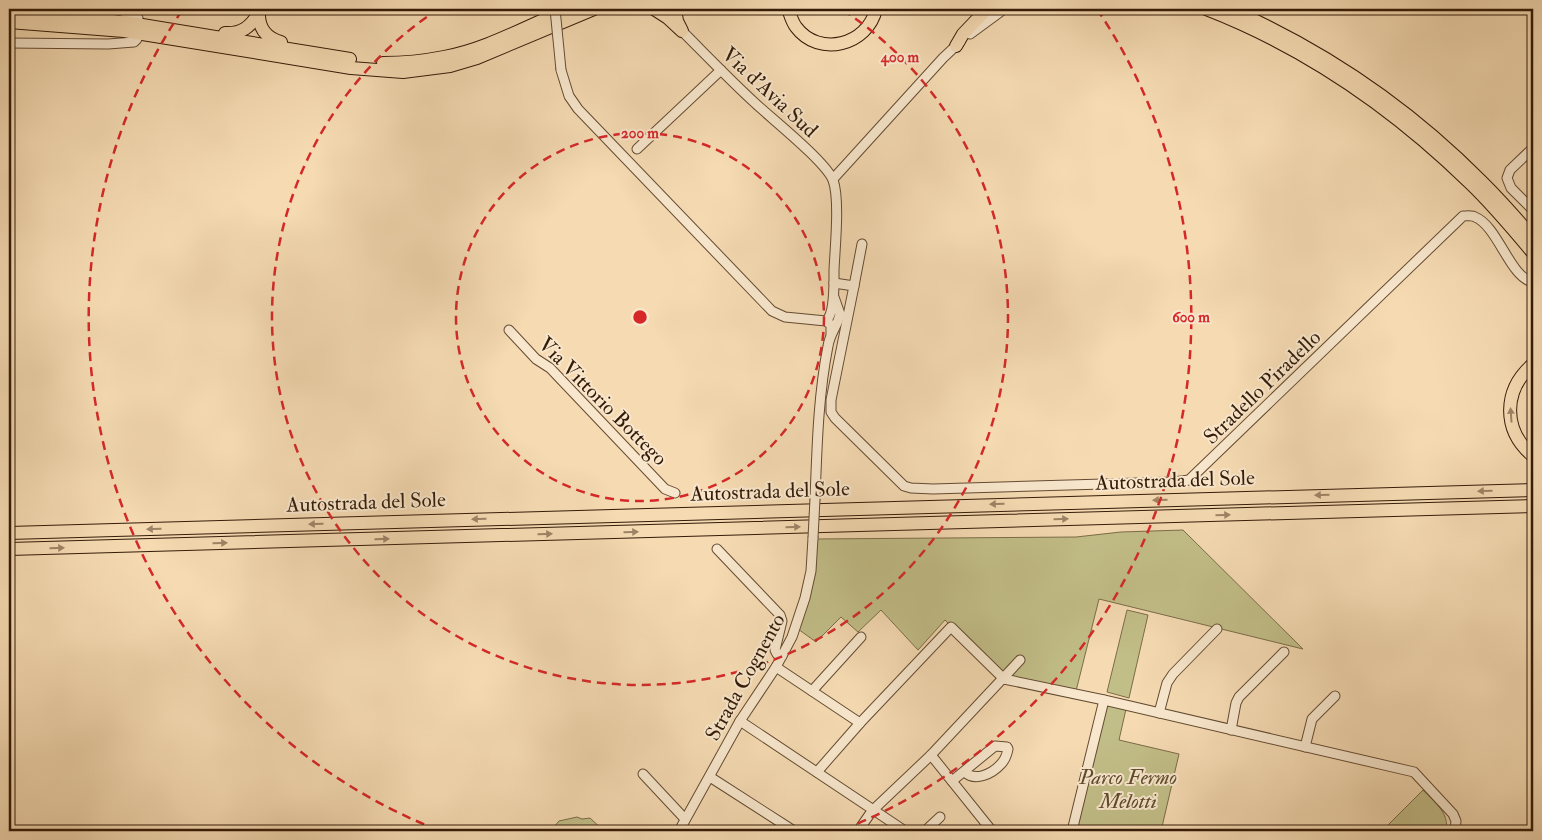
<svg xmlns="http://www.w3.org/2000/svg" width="1542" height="840" font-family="'IM FELL Double Pica',serif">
	<rect width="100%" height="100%" fill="#f5dab2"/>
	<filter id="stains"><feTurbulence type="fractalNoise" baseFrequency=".004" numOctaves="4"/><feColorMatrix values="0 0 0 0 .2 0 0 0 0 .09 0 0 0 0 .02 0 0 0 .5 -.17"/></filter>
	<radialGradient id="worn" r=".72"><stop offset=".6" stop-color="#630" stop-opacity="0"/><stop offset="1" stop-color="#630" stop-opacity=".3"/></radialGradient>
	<g fill="#c2be88" stroke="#7b6c48">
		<path d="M1183,530L1303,649L1099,599L1075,695L1003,679L945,620L918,650L881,610L858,632L841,617L816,642L798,629L814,539L1076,537L1121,532Z"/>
		<path d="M1127,610L1148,615L1129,698L1107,692Z"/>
		<path d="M1104,704L1126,709L1119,740L1179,754L1161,831H1074Z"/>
		<path d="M1423,790C1434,802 1450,813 1446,831H1409L1404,830L1403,831H1382Z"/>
		<path d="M577,817L582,819L590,818L604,831H556L553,828L559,821Z"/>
	</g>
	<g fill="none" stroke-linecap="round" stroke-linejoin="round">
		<g stroke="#644b32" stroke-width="11">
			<g id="minor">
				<path d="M113,9L135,14L138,18"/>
				<path d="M1532,13L1533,15"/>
				<path d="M682,31C706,55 730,80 755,103C772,119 825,161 833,180C840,199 835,248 834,270C834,283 835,314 826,321"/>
				<path d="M970,34L1004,9"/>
				<path d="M9,43L108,44L134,42L137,39"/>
				<path d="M561,70L569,96L578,109L772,311L785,317L826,321L831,325V334"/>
				<path d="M1533,148L1510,170L1507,178L1511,188L1533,210"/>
				<path d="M637,149L721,70"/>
				<path d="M833,179L943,58L960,42"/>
				<path d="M834,283L854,286L862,244"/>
				<path d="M854,286L831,400V412L835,418L904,486L911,488L933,489L1173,482L1189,480L1463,216C1467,216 1472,215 1475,217C1498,226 1510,278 1533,282"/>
				<path d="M509,330L536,359L550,368L665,489L675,493"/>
				<path d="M815,499C817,448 818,397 828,346C830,333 838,325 840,314L834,297"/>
				<path d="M717,549L780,615L782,621L775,650L777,654L782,656"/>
				<path d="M776,667L860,723"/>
				<path d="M1004,679L1104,700L1414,772L1453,814L1456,821L1455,831"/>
				<path d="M812,691L861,637"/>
				<path d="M1159,713L1167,683L1173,674L1217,629"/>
				<path d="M740,721L905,831"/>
				<path d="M1231,730L1236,703L1239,697L1284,652"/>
				<path d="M1305,747L1312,719L1335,696"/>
				<path d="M931,755L992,831"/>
				<path d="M817,772L860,723L951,627L1004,679"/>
				<path d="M643,774L685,819"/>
				<path d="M710,777L794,831"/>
				<path d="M952,781L995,746L1007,747L1008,749C1007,754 1005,760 1001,764C992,774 975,782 965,772"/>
				<path d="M679,831L740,721L776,667L792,637L805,598L811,571L813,538"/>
				<path d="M858,831L872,811L931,755L1020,660"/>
				<path d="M925,831L940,817"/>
				<path d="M1072,831L1104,700"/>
			</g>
		</g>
		<g stroke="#341b08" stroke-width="14">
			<g id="highway">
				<path d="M654,9L668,18L682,31"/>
				<path d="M675,9L677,21L681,29"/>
				<path d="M788,9C790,14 792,22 796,27C819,58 868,45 876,9"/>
				<path d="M1206,9C1304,47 1394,109 1470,183C1493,205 1513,229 1533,253"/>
				<path d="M1230,9C1323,50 1410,109 1482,182C1500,200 1517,219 1533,238"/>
				<path d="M259,11C258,27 265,38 281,42"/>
				<path d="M9,12L124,22L350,59"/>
				<path d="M9,22L124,31L351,68L403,72L450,66L477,58L594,9"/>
				<path d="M225,33C242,34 250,27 259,13"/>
				<path d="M956,46L963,34L987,9"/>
				<path d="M383,63C403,63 424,61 444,57C488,49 528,25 569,9"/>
				<path d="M1533,364C1503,390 1502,430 1533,456"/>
				<path d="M9,533L1533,490"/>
				<path d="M9,549L1533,506"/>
			</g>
		</g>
		<use href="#minor" stroke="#f8e7cd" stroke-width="9"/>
		<use href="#highway" stroke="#f5dab2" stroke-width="12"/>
		<g stroke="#644b32" stroke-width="11" stroke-linecap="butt">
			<g id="minor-bridge">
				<path d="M555,9L561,70"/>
				<path d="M813,538L815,499"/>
			</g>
		</g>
		<use href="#minor-bridge" stroke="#f8e7cd" stroke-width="9"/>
	</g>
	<defs><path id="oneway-solid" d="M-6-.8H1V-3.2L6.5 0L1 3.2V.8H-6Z" transform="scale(1.25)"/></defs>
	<g fill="#9e8466">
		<use href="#oneway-solid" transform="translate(1511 415) rotate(-94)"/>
		<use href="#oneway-solid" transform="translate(1485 491) rotate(178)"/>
		<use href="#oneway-solid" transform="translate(1322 495) rotate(178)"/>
		<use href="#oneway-solid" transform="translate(1160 500) rotate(178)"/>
		<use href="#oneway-solid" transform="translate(997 504) rotate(178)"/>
		<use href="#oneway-solid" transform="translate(1223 515) rotate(-2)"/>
		<use href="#oneway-solid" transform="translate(479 519) rotate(178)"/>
		<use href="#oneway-solid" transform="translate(1061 519) rotate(-2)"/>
		<use href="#oneway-solid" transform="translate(316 524) rotate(178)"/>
		<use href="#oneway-solid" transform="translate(793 527) rotate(-2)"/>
		<use href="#oneway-solid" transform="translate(154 529) rotate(178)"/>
		<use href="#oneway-solid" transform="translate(631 532) rotate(-2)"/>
		<use href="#oneway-solid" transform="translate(545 534) rotate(-2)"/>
		<use href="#oneway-solid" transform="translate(382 539) rotate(-2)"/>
		<use href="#oneway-solid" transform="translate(220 543) rotate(-2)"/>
		<use href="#oneway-solid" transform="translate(57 548) rotate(-2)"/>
	</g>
	<g fill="none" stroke="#d62828" stroke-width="2.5" stroke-dasharray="9 6">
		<circle cx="640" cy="317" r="184"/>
		<path d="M843 10A368 368 0 1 1 437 10"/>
		<path d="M438 830A551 551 0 0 1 183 9M1097 9A551 551 0 0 1 842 830"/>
	</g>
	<g text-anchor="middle" stroke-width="4" stroke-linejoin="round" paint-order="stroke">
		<g font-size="21" fill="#341b08" stroke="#f8e7cd">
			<text transform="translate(770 92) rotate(43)" y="7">Via d'Avia Sud</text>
			<text transform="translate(1262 387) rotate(-44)" y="7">Stradello Piradello</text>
			<text transform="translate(603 401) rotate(45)" y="7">Via Vittorio Bottego</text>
			<text transform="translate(1175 480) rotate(-2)" y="7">Autostrada del Sole</text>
			<text transform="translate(770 491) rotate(-2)" y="7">Autostrada del Sole</text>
			<text transform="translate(366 502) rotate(-2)" y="7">Autostrada del Sole</text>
			<text transform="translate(745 677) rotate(-61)" y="7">Strada Cognento</text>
		</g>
		<g font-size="21" font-style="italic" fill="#5f4c2e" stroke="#f8e7cd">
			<text x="1128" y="784">Parco Fermo<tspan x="1128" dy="24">Melotti</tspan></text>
		</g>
	</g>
	<circle cx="640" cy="317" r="8" fill="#d62828" stroke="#f8e7cd" stroke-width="2.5"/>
	<g font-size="15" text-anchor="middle" font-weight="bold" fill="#d62828" stroke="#f8e7cd" stroke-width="4" stroke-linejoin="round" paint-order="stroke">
		<text x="900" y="62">400 m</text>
		<text x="640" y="138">200 m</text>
		<text x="1191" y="322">600 m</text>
	</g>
	<rect width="1542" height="840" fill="none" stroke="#f5dab2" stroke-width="30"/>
	<rect x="10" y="10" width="1522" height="820" fill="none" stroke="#341b08" stroke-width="2.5"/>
	<rect x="15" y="15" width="1512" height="810" fill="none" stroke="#341b08"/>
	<rect width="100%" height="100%" filter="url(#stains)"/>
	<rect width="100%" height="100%" fill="url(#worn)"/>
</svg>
